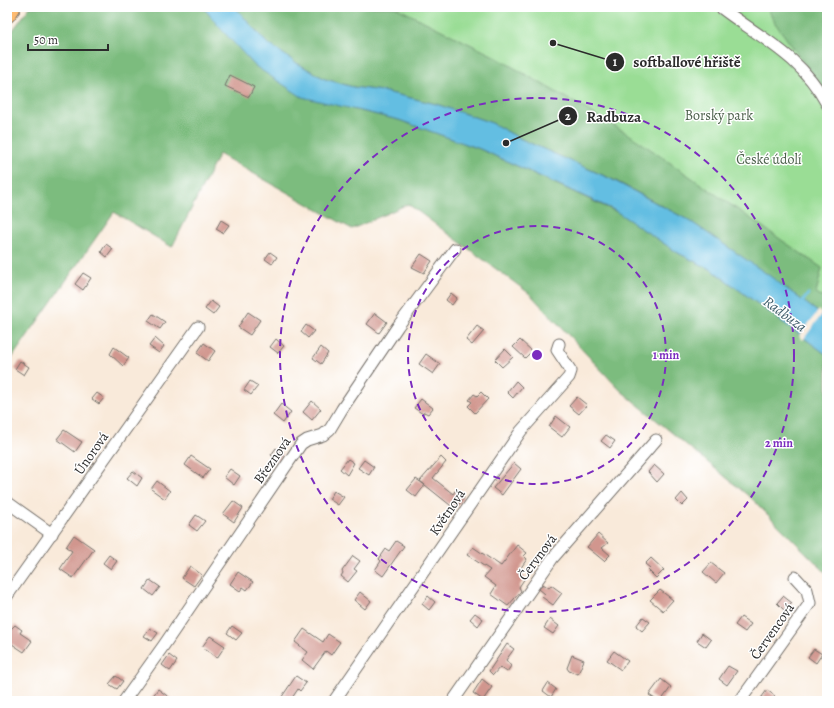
<svg xmlns="http://www.w3.org/2000/svg" width="834" height="708" font-family="Alegreya,serif">
	<rect width="100%" height="100%" fill="#fff"/>
	<filter id="ink" filterUnits="userSpaceOnUse"><feTurbulence type="fractalNoise" baseFrequency=".025" numOctaves="2"/><feDisplacementMap in="SourceGraphic" scale="8" xChannelSelector="R" yChannelSelector="G"/><feConvolveMatrix kernelMatrix="1 2 1 2 8 2 1 2 1" color-interpolation-filters="sRGB"/></filter>
	<filter id="wash" filterUnits="userSpaceOnUse"><feTurbulence type="fractalNoise" baseFrequency=".012" numOctaves="4" result="noise"/><feDisplacementMap in="SourceGraphic" scale="16" xChannelSelector="R" yChannelSelector="G"/><feGaussianBlur stdDeviation="0.9" result="paint"/><feColorMatrix in="noise" values="0 0 0 0 0 0 0 0 0 0 0 0 0 0 0 0 0 1.4 0 .05"/><feComposite in="paint" operator="in"/></filter>
	<g filter="url(#wash)">
		<rect width="100%" height="100%" fill="#f9eada"/>
		<path fill="#9add95" stroke="#628460" d="M235,7H827V319L770,276L492,123Z"/>
		<g fill="#7bbc7e" stroke="#537454">
			<path d="M30,7H203L220,28L352,109L399,120L480,149L619,213L678,253L712,270L827,355V574L751,498L620,390L530,294L408,204L352,229L219,154L172,247L114,212L7,365V38Z"/>
			<path d="M235,7H395L492,55L630,135L822,268L816,293L827,299V319L774,279L690,221L616,181L521,139L492,123L436,104L382,91L353,87L325,79L295,62L266,42Z"/>
			<path d="M767,7H827V94L775,23Z"/>
		</g>
		<path fill="#64bee2" stroke="#487486" d="M203,7H235L266,42L295,62L325,79L353,87L382,91L436,104L492,123L521,139L611,179L690,221L770,276L827,319V355L712,270L678,253L614,210L480,149L399,120L302,97L255,66L220,28Z"/>
		<path fill="#f9eada" d="M819,310L823,313L803,340L799,336Z"/>
		<g fill="none" stroke-linecap="round" stroke-linejoin="round">
			<path stroke="#64bee2" stroke-width="3" d="M801,304L808,294"/>
		</g>
		<g id="blocks">
			<g fill="#d1968e">
				<path d="M230,75L254,87L249,97L225,86Z"/>
				<path d="M221,220L229,225L223,233L216,229Z"/>
				<path d="M106,244L113,249L107,257L101,252Z"/>
				<path d="M270,252L277,257L272,264L265,259Z"/>
				<path d="M421,254L432,261L424,273L412,267Z"/>
				<path d="M83,273L91,278L83,290L75,284Z"/>
				<path d="M451,293L457,298L452,305L446,300Z"/>
				<path d="M211,301L219,307L213,315L205,309Z"/>
				<path d="M248,312L260,320L250,335L238,327Z"/>
				<path d="M375,313L387,322L379,333L367,324Z"/>
				<path d="M153,314L165,322L160,329L148,321Z"/>
				<path d="M306,325L314,331L308,338L301,332Z"/>
				<path d="M477,326L484,331L472,345L466,340Z"/>
				<path d="M155,338L164,346L159,353L149,346Z"/>
				<path d="M276,339L284,346L278,353L270,347Z"/>
				<path d="M520,340L532,351L525,358L513,347Z"/>
				<path d="M204,343L215,351L208,361L197,353Z"/>
				<path d="M114,347L129,358L123,366L110,354Z"/>
				<path d="M321,347L328,353L321,364L313,358Z"/>
				<path d="M505,349L513,357L502,367L495,360Z"/>
				<path d="M426,354L440,364L433,374L419,364Z"/>
				<path d="M20,361L29,367L24,375L15,369Z"/>
				<path d="M250,381L258,386L251,395L244,390Z"/>
				<path d="M516,381L522,387L513,398L507,392Z"/>
				<path d="M481,392L488,399L475,413L468,406L472,402L469,400L474,394L477,396Z"/>
				<path d="M97,393L104,398L99,404L92,399Z"/>
				<path d="M577,397L587,405L579,414L569,406Z"/>
				<path d="M421,399L433,408L428,414L424,412L423,414L414,408Z"/>
				<path d="M312,401L321,409L312,420L303,412Z"/>
				<path d="M281,404L291,412L283,423L273,415Z"/>
				<path d="M556,416L570,427L562,437L549,427Z"/>
				<path d="M64,430L82,442L75,452L57,439Z"/>
				<path d="M606,435L615,441L610,448L601,441Z"/>
				<path d="M276,448L283,454L279,461L271,455Z"/>
				<path d="M191,456L210,469L203,478L185,465Z"/>
				<path d="M441,457L446,462L433,478L453,494L455,491L464,498L455,509L420,481Z"/>
				<path d="M348,459L354,463L347,475L340,469Z"/>
				<path d="M364,460L374,467L369,475L358,468Z"/>
				<path d="M514,463L521,469L502,495L493,488Z"/>
				<path d="M654,465L664,474L657,482L648,472Z"/>
				<path d="M230,469L240,476L234,485L224,477Z"/>
				<path d="M133,471L142,478L137,486L127,478Z"/>
				<path d="M416,479L425,485L416,497L407,490Z"/>
				<path d="M157,481L170,491L165,499L151,489Z"/>
				<path d="M334,491L344,497L338,505L329,499Z"/>
				<path d="M682,493L688,500L682,506L676,500Z"/>
				<path d="M233,501L243,508L234,522L223,514Z"/>
				<path d="M196,515L205,521L197,531L189,525Z"/>
				<path d="M598,534L608,543L602,548L610,555L604,561L587,547Z"/>
				<path d="M74,535L94,549L73,578L60,569L72,551L66,547Z"/>
				<path d="M396,541L404,546L383,576L375,570L381,561L379,559L386,549L389,551Z"/>
				<path d="M517,545L527,553L524,556L527,559L518,572L525,578L519,587L521,591L508,606L491,594L496,586L484,577L490,570L467,555L473,547L501,566Z"/>
				<path d="M109,555L117,561L111,569L103,563Z"/>
				<path d="M353,556L360,561L354,569L357,571L348,582L341,576L343,573L342,571Z"/>
				<path d="M651,558L664,570L656,578L648,570L650,568L645,564Z"/>
				<path d="M711,563L724,573L716,583L703,572Z"/>
				<path d="M190,566L202,575L194,586L182,578Z"/>
				<path d="M238,572L253,582L247,590L243,587L240,591L230,584Z"/>
				<path d="M150,580L160,587L153,596L144,589Z"/>
				<path d="M543,584L549,588L551,585L562,593L553,605L542,597L545,594L539,589Z"/>
				<path d="M660,590L673,600L663,611L650,600Z"/>
				<path d="M360,592L371,601L365,609L354,600Z"/>
				<path d="M428,596L435,602L429,610L422,604Z"/>
				<path d="M783,596L792,603L785,611L777,603Z"/>
				<path d="M475,613L483,619L478,626L470,619Z"/>
				<path d="M643,617L650,622L642,631L636,626Z"/>
				<path d="M741,617L751,624L745,632L735,625Z"/>
				<path d="M550,619L559,626L553,634L544,628Z"/>
				<path d="M15,625L22,630L20,633L32,641L24,652L12,644L7,651V626L11,629Z"/>
				<path d="M232,626L242,633L236,640L227,633Z"/>
				<path d="M150,628L158,633L152,641L144,636Z"/>
				<path d="M304,629L323,642L328,634L340,642L331,655L326,651L313,669L302,660L308,652L295,642Z"/>
				<path d="M702,633L711,640L706,647L697,641Z"/>
				<path d="M210,636L225,646L217,658L202,647Z"/>
				<path d="M507,644L514,649L506,660L511,666L507,672L500,667L493,675L489,671Z"/>
				<path d="M814,649L822,654L816,663L808,657Z"/>
				<path d="M614,651L628,661L621,670L607,660Z"/>
				<path d="M169,655L177,661L170,671L162,665Z"/>
				<path d="M572,655L584,660L578,674L569,671L567,668Z"/>
				<path d="M728,666L737,671L727,685L719,679Z"/>
				<path d="M116,676L123,681L117,689L109,684Z"/>
				<path d="M296,676L306,683L300,691L298,689L290,701H279Z"/>
				<path d="M482,679L492,687L483,700L473,693Z"/>
				<path d="M661,679L671,687L661,701H658L649,695Z"/>
				<path d="M548,683L556,689L551,697L543,691Z"/>
				<path d="M158,689L174,701H149Z"/>
				<path d="M767,690L775,696L771,701H759Z"/>
			</g>
		</g>
	</g>
	<g filter="url(#ink)">
		<use href="#blocks" fill-opacity="0" stroke="#736e68" stroke-width="1"/>
		<g fill="none" stroke-linecap="round" stroke-linejoin="round">
			<g stroke="#736e68" stroke-width="13">
				<g id="minor">
					<path d="M720,7C763,40 799,54 827,104"/>
					<path d="M7,502L52,534"/>
					<path d="M7,596L198,327"/>
					<path d="M124,701L164,645L301,444L307,440L323,435L330,429L342,409L398,326L455,249"/>
					<path d="M334,701L521,431L569,377L571,371L557,350L559,344"/>
					<path d="M453,701L552,559L656,440"/>
					<path d="M740,701L810,603L807,590L795,577"/>
				</g>
			</g>
			<g stroke="#736e68" stroke-width="19">
				<path id="highway" d="M7,14L12,7"/>
			</g>
			<use href="#minor" stroke="#fff" stroke-width="11"/>
			<use href="#highway" stroke="#febb71" stroke-width="17"/>
		</g>
	</g>
	<g fill="none" stroke="#7b2cbf" stroke-width="2" stroke-dasharray="7 5">
		<circle cx="537" cy="355" r="129"/>
		<circle cx="537" cy="355" r="257"/>
	</g>
	<g text-anchor="middle" stroke-width="3" stroke-linejoin="round" paint-order="stroke">
		<g font-size="14" fill="#4c604b" stroke="#fff">
			<text x="719" y="120">Borský park</text>
			<text x="769" y="164">České údolí</text>
		</g>
		<g font-size="14" fill="#2b2b2b" stroke="#fff">
			<text transform="translate(91 453) rotate(-55)" y="5">Únorová</text>
			<text transform="translate(272 460) rotate(-55)" y="5">Březnová</text>
			<text transform="translate(447 512) rotate(-56)" y="5">Květnová</text>
			<text transform="translate(537 557) rotate(-53)" y="5">Červnová</text>
			<text transform="translate(772 631) rotate(-55)" y="5">Červencová</text>
		</g>
		<g font-size="15" font-style="italic" fill="#3f5e6b" stroke="#fff">
			<text transform="translate(785 314) rotate(36)" y="5">Radbuza</text>
		</g>
	</g>
	<circle cx="537" cy="355" r="6" fill="#7b2cbf" stroke="#fff" stroke-width="2"/>
	<g font-size="12" text-anchor="middle" font-weight="bold" fill="#7b2cbf" stroke="#fff" stroke-width="3" stroke-linejoin="round" paint-order="stroke">
		<text x="666" y="359">1 min</text>
		<text x="779" y="447">2 min</text>
	</g>
	<path fill="none" stroke="#2b2b2b" stroke-width="1.5" d="M553 43L615 62M506 143L568 116"/>
	<g fill="#2b2b2b" stroke="#fff" stroke-width="1.5">
		<circle cx="553" cy="43" r="4"/>
		<circle cx="506" cy="143" r="4"/>
		<circle cx="615" cy="62" r="10"/>
		<circle cx="568" cy="116" r="10"/>
	</g>
	<g font-size="12" text-anchor="middle" font-weight="bold" fill="#fff">
		<text x="615" y="66">1</text>
		<text x="568" y="120">2</text>
	</g>
	<g font-size="15" text-anchor="middle" font-weight="bold" fill="#2b2b2b" stroke="#fff" stroke-width="3" stroke-linejoin="round" paint-order="stroke">
		<text x="687" y="67">softballové hřiště</text>
		<text x="614" y="122">Radbuza</text>
	</g>
	<rect width="834" height="708" fill="none" stroke="#fff" stroke-width="24"/>
	<path d="M28 44v6h80v-6" fill="none" stroke="#2b2b2b" stroke-width="2"/>
	<text x="34" y="44" font-size="12" fill="#2b2b2b" stroke="#ffffff" stroke-width="3" paint-order="stroke">50 m</text>
</svg>
